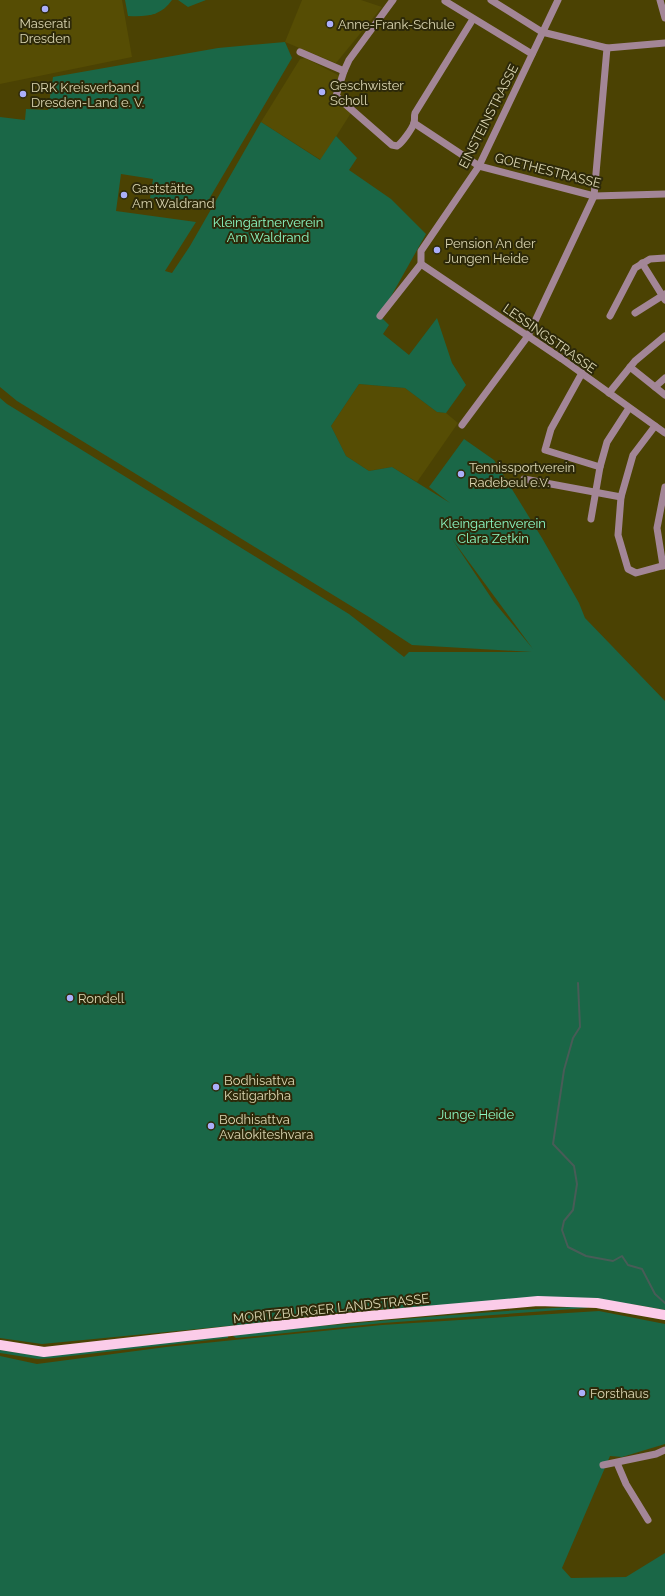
<svg xmlns="http://www.w3.org/2000/svg" width="665" height="1596" font-family="Raleway,sans-serif">
	<rect width="100%" height="100%" fill="#4b4203"/>
	<g fill="#564d04">
		<path d="M0,0H122L132,57L0,84Z"/>
		<path d="M302,0H361L382,7L336,63L285,42Z"/>
		<path d="M305,58L340,76L333,95L351,113L321,160L261,122L300,59Z"/>
		<path d="M359,384L405,388L437,412L446,413L458,423L417,482L392,467L369,471L346,456L331,426Z"/>
	</g>
	<g fill="#1a6747" fill-rule="evenodd">
		<path d="M125,0H172C161,16 146,17 128,16Z"/>
		<path d="M178,0H206L188,7Z"/>
		<path d="M285,42L292,58L205,206L150,198L153,179L121,174L116,211L196,222L165,271L172,273L190,246L261,122L320,160L336,136L357,158L349,170L391,199L426,234L380,316L389,325L383,334L409,355L437,318L452,363L466,385L446,413L437,412L405,388L359,384L331,426L346,456L369,471L392,467L450,503L429,487L464,439L494,460L542,538L579,603L585,618L665,701V1310L637,1305L596,1300L489,1302L341,1312L249,1324L42,1344L0,1338V398L7,404L349,614L404,657L409,652H532L412,645L369,617L17,401L0,387V117L25,120L26,109L48,110L53,77L218,48ZM452,539L533,649L494,602Z"/>
		<path d="M589,1306L587,1308L383,1323L236,1338L233,1336L234,1334C352,1323 470,1312 589,1306Z"/>
		<path d="M599,1311L665,1324V1444L622,1457L610,1456L562,1568L571,1578L626,1577L665,1553V1596H0V1356L37,1364L166,1347L382,1325Z"/>
		<path d="M228,1335V1338L53,1358L38,1359L0,1353V1350L40,1356Z"/>
	</g>
	<g fill="none" stroke-linecap="round" stroke-linejoin="round">
		<path stroke="#485c57" stroke-width="2" d="M578,983L580,1027L573,1038L564,1070L553,1144L574,1166L577,1184L573,1210L564,1221L562,1230L568,1247L586,1256L613,1261L622,1256L628,1265L642,1269L655,1294L665,1303"/>
		<g stroke="#a38697" stroke-width="7">
			<path d="M393,0L349,60L344,71L336,96L392,145L397,146C402,143 412,129 414,123C415,120 414,116 415,113L473,19"/>
			<path d="M491,0L542,32L607,48L665,43"/>
			<path d="M660,0L665,18"/>
			<path d="M445,1L532,54"/>
			<path d="M300,52L344,71"/>
			<path d="M414,123L479,166L594,196L665,194"/>
			<path d="M642,263L665,300"/>
			<path d="M421,264L562,359L665,433"/>
			<path d="M635,313L665,294"/>
			<path d="M380,316L421,264V251L479,166L558,0"/>
			<path d="M610,316L635,268L650,259L665,258"/>
			<path d="M630,367L665,395"/>
			<path d="M582,373L551,429L545,450L600,467"/>
			<path d="M655,387L665,378"/>
			<path d="M609,393L635,361L665,336"/>
			<path d="M462,425L528,336L594,196L607,48"/>
			<path d="M655,426L633,455L621,497L618,535L628,569L636,573L665,565"/>
			<path d="M524,479L621,497"/>
			<path d="M591,519L600,467L607,442L629,408"/>
			<path d="M663,566L657,528L665,487"/>
			<path d="M617,1463L626,1484L648,1520"/>
			<path d="M603,1465L656,1454L665,1450"/>
		</g>
		<path stroke="#fbcce9" stroke-width="10" d="M0,1345L44,1352L346,1318L538,1301L597,1303L665,1315"/>
	</g>
	<g fill="#abaffb" stroke="#2d2909" stroke-width="1.5">
		<circle cx="45" cy="9" r="4"/>
		<circle cx="330" cy="24" r="4"/>
		<circle cx="322" cy="92" r="4"/>
		<circle cx="23" cy="94" r="4"/>
		<circle cx="124" cy="195" r="4"/>
		<circle cx="437" cy="250" r="4"/>
		<circle cx="461" cy="474" r="4"/>
		<circle cx="70" cy="998" r="4"/>
		<circle cx="216" cy="1087" r="4"/>
		<circle cx="211" cy="1126" r="4"/>
		<circle cx="582" cy="1393" r="4"/>
	</g>
	<g text-anchor="middle" stroke-width="4" stroke-linejoin="round" paint-order="stroke">
		<g font-size="13" fill="#dad5b1" stroke="#2d2909" text-anchor="start">
			<text x="45" y="28" text-anchor="middle">Maserati<tspan x="45" dy="15">Dresden</tspan></text>
			<text x="338" y="29">Anne-Frank-Schule</text>
			<text x="330" y="90">Geschwister<tspan x="330" dy="15">Scholl</tspan></text>
			<text x="31" y="92">DRK Kreisverband<tspan x="31" dy="15">Dresden-Land e. V.</tspan></text>
			<text x="132" y="193">Gaststätte<tspan x="132" dy="15">Am Waldrand</tspan></text>
			<text x="445" y="248">Pension An der<tspan x="445" dy="15">Jungen Heide</tspan></text>
			<text x="469" y="472">Tennissportverein<tspan x="469" dy="15">Radebeul e.V.</tspan></text>
			<text x="78" y="1003">Rondell</text>
			<text x="224" y="1085">Bodhisattva<tspan x="224" dy="15">Ksitigarbha</tspan></text>
			<text x="219" y="1124">Bodhisattva<tspan x="219" dy="15">Avalokiteshvara</tspan></text>
			<text x="590" y="1398">Forsthaus</text>
		</g>
		<g font-size="13" fill="#dad5b1" stroke="#2d2909">
			<text transform="translate(488 116) rotate(-63)" y="5">EINSTEINSTRASSE</text>
			<text transform="translate(548 170) rotate(14)" y="5">GOETHESTRASSE</text>
			<text transform="translate(550 338) rotate(35)" y="5">LESSINGSTRASSE</text>
			<text transform="translate(331 1308) rotate(-6)" y="5">MORITZBURGER LANDSTRASSE</text>
		</g>
		<g font-size="13" fill="#8cf8c3" stroke="#2d2909">
			<text x="268" y="227">Kleingärtnerverein<tspan x="268" dy="15">Am Waldrand</tspan></text>
			<text x="493" y="528">Kleingartenverein<tspan x="493" dy="15">Clara Zetkin</tspan></text>
			<text x="476" y="1119">Junge Heide</text>
		</g>
	</g>
</svg>
